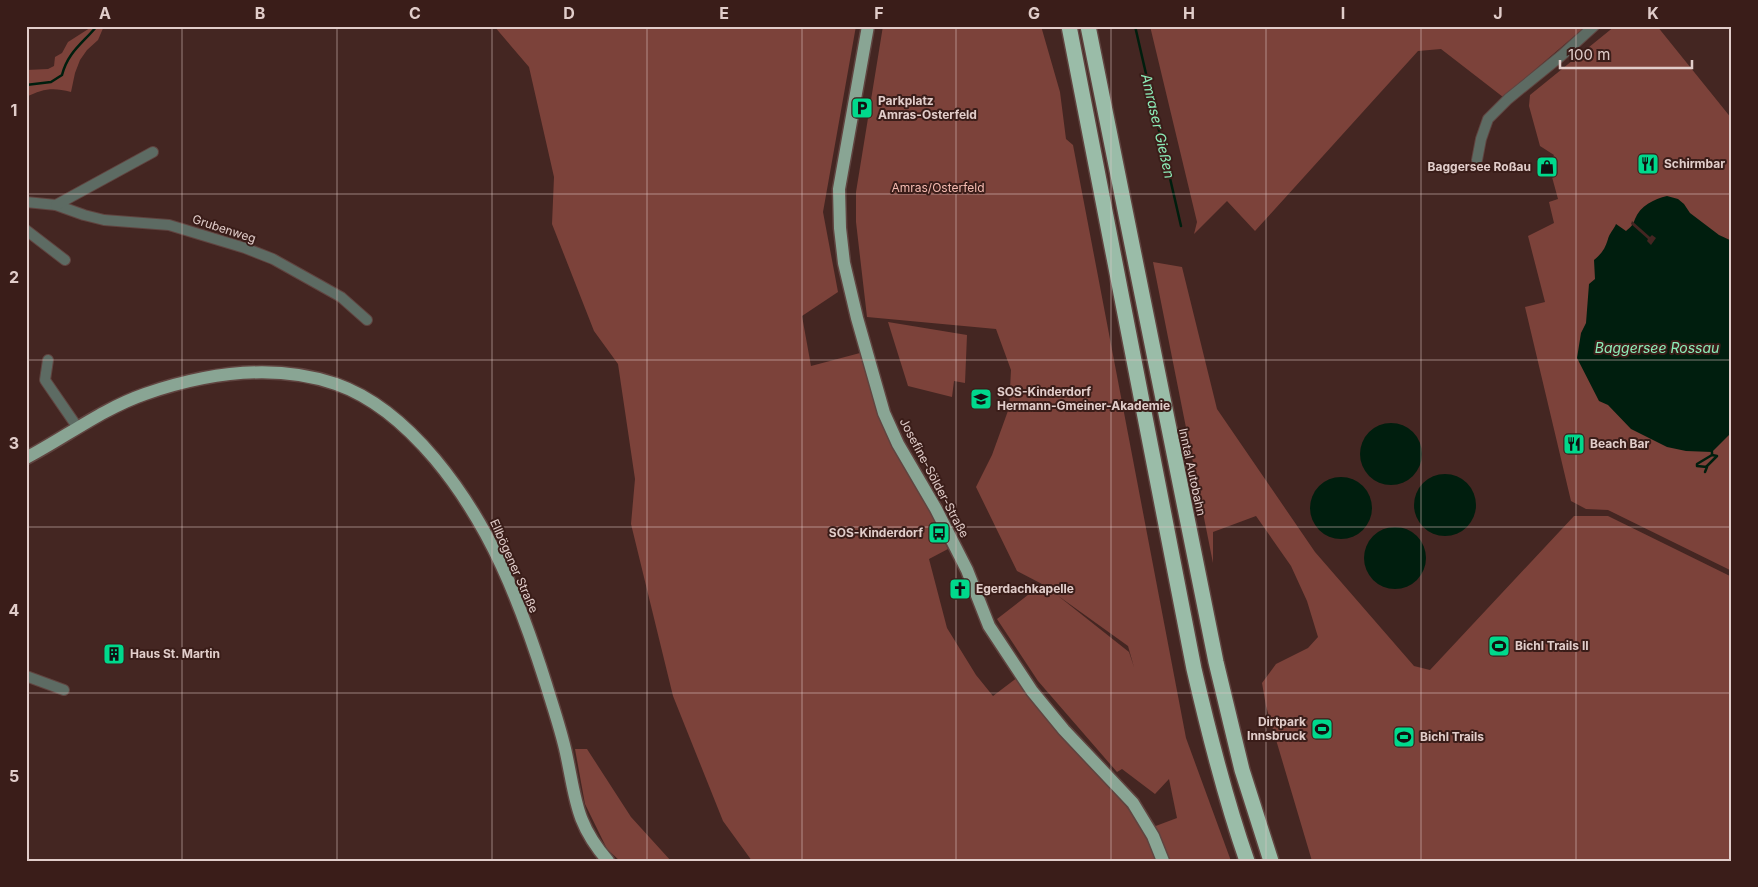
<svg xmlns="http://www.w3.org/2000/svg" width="1758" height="887" font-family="Inter,sans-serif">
	<rect width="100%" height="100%" fill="#442622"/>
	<g fill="#7c423a" fill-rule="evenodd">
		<path d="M93,26H104L98,40L87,50L80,60L75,73L71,92C52,87 43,89 26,97V70L48,69L54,66L55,57L62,53L68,42Z"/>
		<path d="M494,26H856L823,212L838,292L802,316L811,366L860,353L875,400L930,508L936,525L948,549L929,559L947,628L976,675L993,696L1018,677L1110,786L1145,830L1177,818L1169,779L1155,794L1122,769L1117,772L1038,681L997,619L1042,584L1017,571L976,487L992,455L1009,408L1011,370L996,329L867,317L856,222V192L883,26H1041L1060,92L1066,139L1073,145L1186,738L1231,861H752L723,821L673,696L631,524L635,479L618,364L594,331L552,224L554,177L529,67ZM1057,595L1128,646L1134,667L1129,652Z"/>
		<path d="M1150,26H1586L1503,97L1441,49L1418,51L1255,231L1227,201L1194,234L1197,222Z"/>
		<path d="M1615,26H1657L1732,119V571L1608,510L1586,509L1571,501L1525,307L1545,302L1528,236L1554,223L1549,202L1558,199L1549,166L1554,155L1540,146L1529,106L1530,95Z"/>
		<path d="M1153,262L1182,267L1217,409L1315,552L1414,666L1430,670L1574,516H1608L1732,577V861H1312L1266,706L1262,683L1276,664L1308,648L1318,637L1307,601L1291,566L1256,516L1213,532V563Z"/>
		<path d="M888,322L967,335L965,383L954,381L952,397L908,386Z"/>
		<path d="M575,749H587L631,817L671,861H620L607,849L585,804Z"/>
	</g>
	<g fill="#001e0e">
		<path d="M1667,196L1678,199L1684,204L1690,213L1719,235L1732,241V432L1712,452L1686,451L1667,447L1631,429L1608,405L1599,401L1577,358L1581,333L1586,323L1589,284L1595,279L1594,260C1602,253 1605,249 1608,239C1609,234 1614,229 1616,224L1626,231C1631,227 1633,225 1635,219C1640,206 1654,199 1667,196Z"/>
		<circle cx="1391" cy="454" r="31"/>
		<circle cx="1445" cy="505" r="31"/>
		<circle cx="1341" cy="508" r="31"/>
		<circle cx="1395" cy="558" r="31"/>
	</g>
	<path fill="#442622" d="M1632,221L1650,237L1652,235L1656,238L1651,245L1647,241L1648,239L1631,224Z"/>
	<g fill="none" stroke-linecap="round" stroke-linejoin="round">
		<g stroke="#001e0e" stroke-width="2.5">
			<path d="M1135,26L1181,226"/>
			<path d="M26,85L51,82L62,75C68,52 82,44 97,26"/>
			<path d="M1706,467L1717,456L1712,455"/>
			<path d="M1705,472L1707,467L1697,466V464L1712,455V452"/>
		</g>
		<g stroke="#604440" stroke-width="12">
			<g id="minor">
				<path d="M1477,160L1481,139L1488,119L1508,99L1561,56L1594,26"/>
				<path d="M26,202L56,205L84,215L104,220L169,225L245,248L273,259L341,297L367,320"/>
				<path d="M56,205L153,152"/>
				<path d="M26,230L65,260"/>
				<path d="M48,360L45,380L47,383L78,428"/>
				<path d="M26,676L64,690"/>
			</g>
		</g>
		<g stroke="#604440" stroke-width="15">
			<g id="major">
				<path d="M868,26L839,189L840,228L844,263L857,318L884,413L898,444L936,509L967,570L989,626L1032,691L1064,730L1133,803L1153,836L1163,861"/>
				<path d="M26,458C66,437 102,409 145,394C206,373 274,363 336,384C376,398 408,427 435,459C491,526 520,602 546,684C553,707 561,730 566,753C576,799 575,823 608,861"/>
			</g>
		</g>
		<g stroke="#604440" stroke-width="18">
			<g id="highway">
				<path d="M1069,26L1194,669C1209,734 1225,798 1247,861"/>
				<path d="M1088,26L1216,662L1242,770L1271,861"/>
			</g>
		</g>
		<use href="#minor" stroke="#5d6b63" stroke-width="10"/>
		<use href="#major" stroke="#89a594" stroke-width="12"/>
		<use href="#highway" stroke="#9abca8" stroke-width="15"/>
	</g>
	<path fill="none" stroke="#e1cdca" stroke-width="1" stroke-opacity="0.55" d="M182,26V861M337,26V861M492,26V861M647,26V861M802,26V861M956,26V861M1111,26V861M1266,26V861M1421,26V861M1576,26V861M26,194H1732M26,360H1732M26,527H1732M26,693H1732"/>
	<defs>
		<g id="parking-square" transform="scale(1.125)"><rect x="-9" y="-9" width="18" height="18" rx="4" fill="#00d98c" stroke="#3a1d19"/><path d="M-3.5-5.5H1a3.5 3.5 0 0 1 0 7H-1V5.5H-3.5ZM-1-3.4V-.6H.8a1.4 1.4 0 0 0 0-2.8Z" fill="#111"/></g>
		<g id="restaurant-square" transform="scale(1.125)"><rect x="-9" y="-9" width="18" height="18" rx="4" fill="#00d98c" stroke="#3a1d19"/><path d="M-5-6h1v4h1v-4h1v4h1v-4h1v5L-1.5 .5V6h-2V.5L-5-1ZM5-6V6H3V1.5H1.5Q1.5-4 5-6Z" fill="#111"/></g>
		<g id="shop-square" transform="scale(1.125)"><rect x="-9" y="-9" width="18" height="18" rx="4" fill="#00d98c" stroke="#3a1d19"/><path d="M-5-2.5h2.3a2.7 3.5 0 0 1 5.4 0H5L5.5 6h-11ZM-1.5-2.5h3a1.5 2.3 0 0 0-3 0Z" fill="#111"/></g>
		<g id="school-square" transform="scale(1.125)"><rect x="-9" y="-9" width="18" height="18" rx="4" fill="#00d98c" stroke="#3a1d19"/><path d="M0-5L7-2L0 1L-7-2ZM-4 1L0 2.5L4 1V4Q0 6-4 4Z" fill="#111"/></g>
		<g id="bus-square" transform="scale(1.125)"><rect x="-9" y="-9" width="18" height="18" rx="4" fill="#00d98c" stroke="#3a1d19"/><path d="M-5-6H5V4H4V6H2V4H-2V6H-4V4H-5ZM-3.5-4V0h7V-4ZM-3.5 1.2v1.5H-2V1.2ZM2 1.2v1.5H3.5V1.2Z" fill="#111"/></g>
		<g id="church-square" transform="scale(1.125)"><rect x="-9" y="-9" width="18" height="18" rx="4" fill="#00d98c" stroke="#3a1d19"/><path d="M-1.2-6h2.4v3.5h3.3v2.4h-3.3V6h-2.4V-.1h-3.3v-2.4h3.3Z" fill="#111"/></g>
		<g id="stadium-square" transform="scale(1.125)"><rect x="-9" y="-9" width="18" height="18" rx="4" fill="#00d98c" stroke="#3a1d19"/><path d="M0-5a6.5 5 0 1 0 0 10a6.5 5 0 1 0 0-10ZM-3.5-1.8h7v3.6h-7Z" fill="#111"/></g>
		<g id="building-square" transform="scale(1.125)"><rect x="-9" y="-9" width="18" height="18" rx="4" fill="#00d98c" stroke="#3a1d19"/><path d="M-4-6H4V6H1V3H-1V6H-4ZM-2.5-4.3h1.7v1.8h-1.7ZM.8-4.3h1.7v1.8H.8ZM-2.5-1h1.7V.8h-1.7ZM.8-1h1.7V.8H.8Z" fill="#111"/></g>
	</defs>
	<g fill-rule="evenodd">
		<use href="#parking-square" x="862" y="108"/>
		<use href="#restaurant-square" x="1648" y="164"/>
		<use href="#shop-square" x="1547" y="167"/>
		<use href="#school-square" x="981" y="399"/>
		<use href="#restaurant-square" x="1574" y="444"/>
		<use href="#bus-square" x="939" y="533"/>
		<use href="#church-square" x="960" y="589"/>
		<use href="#stadium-square" x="1499" y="646"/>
		<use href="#building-square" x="114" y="654"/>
		<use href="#stadium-square" x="1322" y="729"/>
		<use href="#stadium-square" x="1404" y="737"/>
	</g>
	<g text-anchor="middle" stroke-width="4" stroke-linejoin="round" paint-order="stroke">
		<g font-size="12" font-weight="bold" fill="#e1cdca" stroke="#3a1d19" text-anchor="start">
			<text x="878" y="105">Parkplatz<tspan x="878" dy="14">Amras-Osterfeld</tspan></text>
			<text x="1664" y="168">Schirmbar</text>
			<text x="1531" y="171" text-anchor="end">Baggersee Roßau</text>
			<text x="997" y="396">SOS-Kinderdorf<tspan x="997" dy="14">Hermann-Gmeiner-Akademie</tspan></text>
			<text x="1590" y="448">Beach Bar</text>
			<text x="923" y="537" text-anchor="end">SOS-Kinderdorf</text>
			<text x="976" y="593">Egerdachkapelle</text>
			<text x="1515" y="650">Bichl Trails II</text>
			<text x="130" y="658">Haus St. Martin</text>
			<text x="1306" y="726" text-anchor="end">Dirtpark<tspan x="1306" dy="14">Innsbruck</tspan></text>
			<text x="1420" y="741">Bichl Trails</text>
		</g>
		<g font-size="12" fill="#f5bbb1" stroke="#3a1d19">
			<text x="938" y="192">Amras/Osterfeld</text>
		</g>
		<g font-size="12" fill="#e1cdca" stroke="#3a1d19">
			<text transform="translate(224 229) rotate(18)" y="4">Grubenweg</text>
			<text transform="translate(1192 472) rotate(78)" y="4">Inntal Autobahn</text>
			<text transform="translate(934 478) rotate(62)" y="4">Josefine-Sölder-Straße</text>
			<text transform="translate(514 566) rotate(66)" y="4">Ellbögener Straße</text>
		</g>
		<g font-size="14" font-style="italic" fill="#8decb8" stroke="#3a1d19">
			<text transform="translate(1158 126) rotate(77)" y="5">Amraser Gießen</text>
			<text x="1657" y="353">Baggersee Rossau</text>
		</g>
	</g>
	<rect width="1758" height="887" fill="none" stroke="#3a1d19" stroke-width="55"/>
	<path d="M1560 60v8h132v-8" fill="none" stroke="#e1cdca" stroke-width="2.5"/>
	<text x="1568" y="60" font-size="15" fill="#e1cdca" stroke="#3a1d19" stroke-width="4" paint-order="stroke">100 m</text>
	<rect x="28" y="28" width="1702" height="832" fill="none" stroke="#e1cdca" stroke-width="2"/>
	<g font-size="16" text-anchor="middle" font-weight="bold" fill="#e1cdca">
		<text x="105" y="19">A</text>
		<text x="260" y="19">B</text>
		<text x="415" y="19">C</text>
		<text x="569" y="19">D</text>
		<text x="724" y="19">E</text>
		<text x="879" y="19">F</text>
		<text x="1034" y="19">G</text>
		<text x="1189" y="19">H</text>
		<text x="1343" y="19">I</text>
		<text x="1498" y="19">J</text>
		<text x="1653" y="19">K</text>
		<text x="14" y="116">1</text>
		<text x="14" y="283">2</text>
		<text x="14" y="449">3</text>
		<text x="14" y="616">4</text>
		<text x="14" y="782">5</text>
	</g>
</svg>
